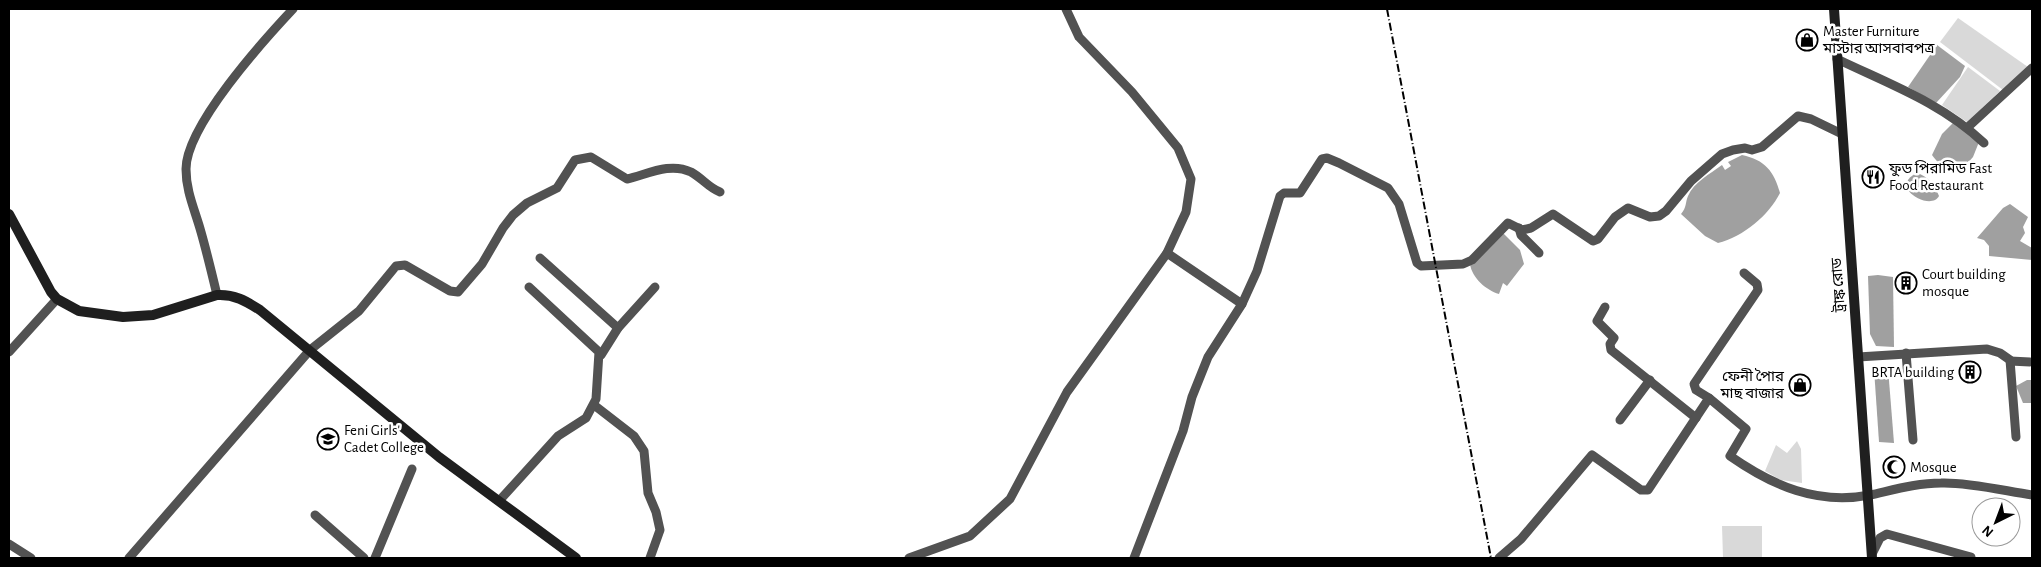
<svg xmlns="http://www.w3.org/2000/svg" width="2041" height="567" font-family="'Alegreya Sans','Noto Sans Bengali',sans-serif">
	<rect width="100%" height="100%" fill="#fff"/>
	<g fill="#d9d9d9">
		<path d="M1958,18L2028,67L2003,90L1940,42Z"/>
		<path d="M1968,67L2000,91L1967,122L1942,105Z"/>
		<path d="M1797,441L1801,449L1802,483L1781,480L1765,471L1776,445L1787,453Z"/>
		<path d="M1722,526H1762V557L1723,558Z"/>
	</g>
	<g fill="#a0a0a0">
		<path d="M1937,45L1965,66L1960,77L1936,103L1908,87Z"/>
		<path d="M1954,122L1979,142L1973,157L1960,172C1947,171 1939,165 1932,155L1942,134Z"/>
		<path d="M1742,155C1765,160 1774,171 1780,193C1769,215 1743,237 1718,243L1705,236L1681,214C1687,207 1685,203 1688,196C1694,182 1710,174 1722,165L1725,170L1731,166L1728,162Z"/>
		<path d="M1917,173C1928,176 1935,186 1939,196C1931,212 1887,187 1917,173Z"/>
		<path d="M2010,204L2028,217L2023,227L2025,233L2020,241L2032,248V260L1989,256V246L1984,240L1977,238L2003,208Z"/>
		<path d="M1502,232L1520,250L1524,264L1507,286L1503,283L1499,294C1486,290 1472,278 1470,264Z"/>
		<path d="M1878,275L1893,277L1894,347L1876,346L1870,334L1868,276Z"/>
		<path d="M1888,368L1894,443L1879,442L1874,369Z"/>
		<path d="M2027,380H2032V403H2023L2016,386Z"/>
	</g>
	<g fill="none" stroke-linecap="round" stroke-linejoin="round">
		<g stroke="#525252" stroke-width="9">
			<path d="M1837,59C1889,84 1942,103 1984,143"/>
			<path d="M1968,127L2032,68"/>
			<path d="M1519,228L1521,235L1539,253"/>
			<path d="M1167,253L1242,304"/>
			<path d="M540,258L618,328"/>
			<path d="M217,295C212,274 207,253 201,232C195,210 186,192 186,169C186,126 263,41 293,9"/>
			<path d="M1605,307L1597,321L1614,338L1610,344L1611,350L1696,418"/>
			<path d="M9,352L57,299"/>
			<path d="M1906,353L1913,440"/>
			<path d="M601,355L618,328L655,287"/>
			<path d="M1858,357L1987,349L2000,353L2010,360L2016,437"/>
			<path d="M2010,361L2030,362"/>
			<path d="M1709,398L1696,390L1694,384L1758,290L1757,284L1744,273"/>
			<path d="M594,405L634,436L644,451L648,493L656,512L660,530L650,558"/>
			<path d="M1620,420L1650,380"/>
			<path d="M499,501L558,436L586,418L596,399L599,352L529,287"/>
			<path d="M315,515L364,558"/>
			<path d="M9,544L31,558"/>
			<path d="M1872,554L1880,538L1887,534L1971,557"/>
			<path d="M129,558L310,350L359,311L396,266L405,265L450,291L458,292L482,264L503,228L513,215L527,203L557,188L575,160L591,157L627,179C648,174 670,162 691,172C702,178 709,188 720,192"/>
			<path d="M375,558L412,469"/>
			<path d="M909,558L970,536L1010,499L1067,392L1167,253L1186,212L1191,179L1178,148L1132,92L1079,37L1066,9"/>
			<path d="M1134,558L1183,431L1192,397L1208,357L1242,304L1257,271L1280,196L1284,193H1300L1322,159L1327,158L1339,163L1388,188L1399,204L1417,263L1421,266L1463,264L1472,260L1508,223L1522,230L1531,228L1553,214L1593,241L1598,239L1615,217L1628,208L1650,217L1659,216L1666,211L1691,181L1722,154L1733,150L1745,148L1752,150L1762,147L1798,116L1811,119L1842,134"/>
			<path d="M1499,558L1521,539L1592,455L1641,490H1648L1709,398L1746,429L1730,456C1773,486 1817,505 1870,495C1893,490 1917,483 1941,483C1968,482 2005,491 2032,495"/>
		</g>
		<g stroke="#1f1f1f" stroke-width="10">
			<path d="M1834,9L1872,558"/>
			<path d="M9,214L51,292L57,299L79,311L123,317L153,315L217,295C234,294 246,301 260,310L439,457L576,558"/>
		</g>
		<path stroke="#000" stroke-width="2" stroke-dasharray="8 2.5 1 2.5" stroke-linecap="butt" d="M1387,9L1491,558"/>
	</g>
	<defs>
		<g id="shop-ring" transform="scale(1.125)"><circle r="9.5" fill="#fff" stroke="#000" stroke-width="1.5"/><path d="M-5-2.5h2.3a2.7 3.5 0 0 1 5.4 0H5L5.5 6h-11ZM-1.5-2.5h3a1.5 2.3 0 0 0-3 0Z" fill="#000"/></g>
		<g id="restaurant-ring" transform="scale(1.125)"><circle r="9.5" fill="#fff" stroke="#000" stroke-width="1.5"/><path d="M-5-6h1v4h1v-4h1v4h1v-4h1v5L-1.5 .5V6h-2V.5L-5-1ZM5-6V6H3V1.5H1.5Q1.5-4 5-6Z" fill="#000"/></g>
		<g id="building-ring" transform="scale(1.125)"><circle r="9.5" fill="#fff" stroke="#000" stroke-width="1.5"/><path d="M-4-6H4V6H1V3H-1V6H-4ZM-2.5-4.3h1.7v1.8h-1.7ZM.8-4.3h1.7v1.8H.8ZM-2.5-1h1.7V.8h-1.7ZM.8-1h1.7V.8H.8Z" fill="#000"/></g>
		<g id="university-ring" transform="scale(1.125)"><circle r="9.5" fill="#fff" stroke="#000" stroke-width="1.5"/><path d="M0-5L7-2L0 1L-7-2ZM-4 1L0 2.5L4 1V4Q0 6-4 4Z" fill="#000"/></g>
		<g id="mosque-ring" transform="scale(1.125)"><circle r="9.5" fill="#fff" stroke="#000" stroke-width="1.5"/><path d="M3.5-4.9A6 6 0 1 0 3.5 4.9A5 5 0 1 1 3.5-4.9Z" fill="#000"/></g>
	</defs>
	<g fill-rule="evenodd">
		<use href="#shop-ring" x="1807" y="40"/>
		<use href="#restaurant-ring" x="1873" y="177"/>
		<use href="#building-ring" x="1906" y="283"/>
		<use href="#building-ring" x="1970" y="372"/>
		<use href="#shop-ring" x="1800" y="385"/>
		<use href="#university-ring" x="328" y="439"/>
		<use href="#mosque-ring" x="1894" y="467"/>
	</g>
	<g text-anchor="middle" stroke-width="5" stroke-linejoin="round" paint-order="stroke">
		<g font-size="15" fill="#000" stroke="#fff" text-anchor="start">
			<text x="1823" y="36">Master Furniture<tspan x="1823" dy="17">মাস্টার আসবাবপত্র</tspan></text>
			<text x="1889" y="173">ফুড পিরামিড Fast<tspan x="1889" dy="17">Food Restaurant</tspan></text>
			<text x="1922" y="279">Court building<tspan x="1922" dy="17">mosque</tspan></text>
			<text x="1954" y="377" text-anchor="end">BRTA building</text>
			<text x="1784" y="381" text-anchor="end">ফেনী পৈার<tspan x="1784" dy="17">মাছ বাজার</tspan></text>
			<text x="344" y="435">Feni Girls'<tspan x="344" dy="17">Cadet College</tspan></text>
			<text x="1910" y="472">Mosque</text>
		</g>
		<g font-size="15" fill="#000" stroke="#fff">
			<text transform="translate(1838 285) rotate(-94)" y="5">ট্রাঙ্ক রোড</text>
		</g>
	</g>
	<rect width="2041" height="567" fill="none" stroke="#000000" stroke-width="20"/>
	<g transform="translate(1996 522) rotate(222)"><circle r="24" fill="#ffffff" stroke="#999999"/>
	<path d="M0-4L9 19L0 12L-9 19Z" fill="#000000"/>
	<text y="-8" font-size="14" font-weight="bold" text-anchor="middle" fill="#000000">N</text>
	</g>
</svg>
